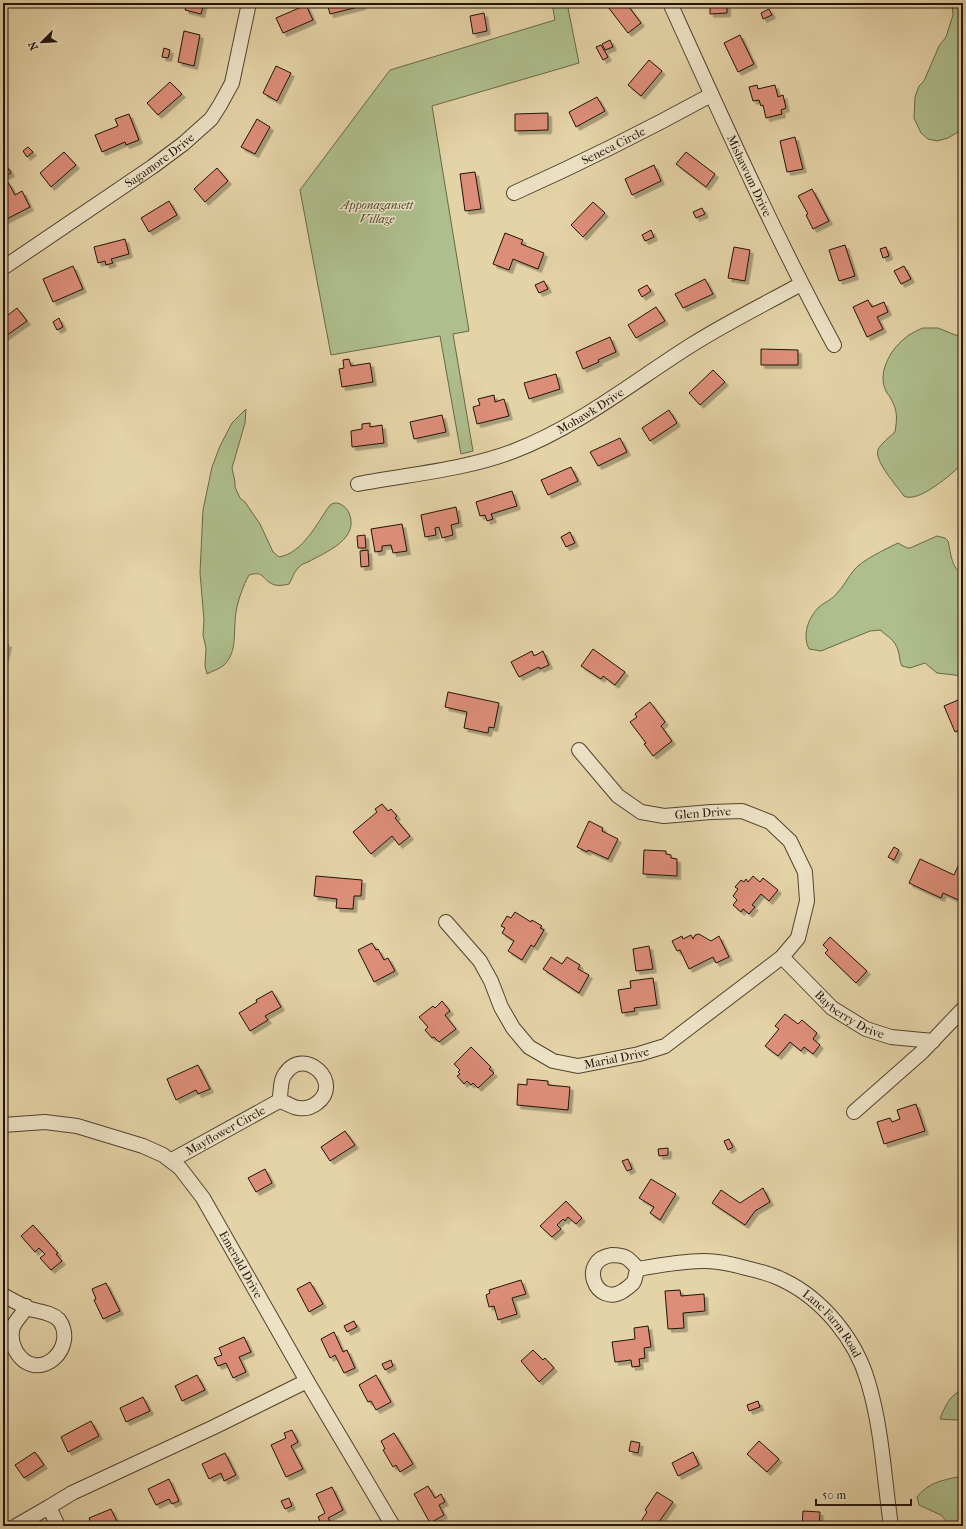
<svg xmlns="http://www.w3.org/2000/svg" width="966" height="1529" font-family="'IM FELL French Canon',serif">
	<defs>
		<filter id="shadow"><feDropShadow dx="3.5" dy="3.5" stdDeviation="0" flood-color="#0004"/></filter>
	</defs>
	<rect width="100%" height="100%" fill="#e4d3a7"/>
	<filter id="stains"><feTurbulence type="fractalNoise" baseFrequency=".005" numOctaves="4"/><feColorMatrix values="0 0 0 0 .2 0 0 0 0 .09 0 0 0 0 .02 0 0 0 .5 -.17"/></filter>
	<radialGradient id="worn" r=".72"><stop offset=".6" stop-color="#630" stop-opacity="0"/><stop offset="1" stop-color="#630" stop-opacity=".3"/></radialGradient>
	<g fill="#aebe8c" stroke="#676848">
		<path d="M552,3H567L579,63L432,106L469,331L453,334L473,451L461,454L440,336L331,355L300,190L390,70L555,20Z"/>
		<path d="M952,3H963V133L958,132L948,138L937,141L928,139L921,133L914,118L915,97L919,86L924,81L939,46L946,37L953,15Z"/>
		<path d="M923,328H938L963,338V463C953,473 918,504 904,496C897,486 874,461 878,450C880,444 890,437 895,432C897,419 898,411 891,399C890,396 887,394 886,391C877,374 890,350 904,339C909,334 916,331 923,328Z"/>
		<path d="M246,409L245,423L232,468L235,482V487L240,498L245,502L260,524L273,552L279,557C303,553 317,523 330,505C337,500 345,505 349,513C360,539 326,552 308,562C305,563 300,565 298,568C294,572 292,579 289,584C285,585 279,586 275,585C262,581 265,570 249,575C243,586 238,600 236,612C233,630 238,652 224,665C220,669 212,671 207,674L205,666L206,648L203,635L204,620L200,573L203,510L212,467L220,446L232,423Z"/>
		<path d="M937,536L945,538L948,541C951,553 951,569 963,574V676L937,673L925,663L910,668L902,666C899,660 900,656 898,650C895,640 887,636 880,630L870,631L821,651L809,649C802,635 808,618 819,607C825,602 833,599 838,592C844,586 848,577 854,570C862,560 886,549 898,543L907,548H910Z"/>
		<path d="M963,1389V1417L956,1420L940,1419C945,1406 950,1395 963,1389Z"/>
		<path d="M958,1477H963V1526H951L941,1515L919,1505L917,1497C928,1483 942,1480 958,1477Z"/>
	</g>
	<g fill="#dd8e79" stroke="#201305" filter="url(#shadow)">
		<path d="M187,3H204L201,14L185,10Z"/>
		<path d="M327,3H362V6L330,14Z"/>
		<path d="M613,3H626L641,23L628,33L608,7Z"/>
		<path d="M710,3H727V13L710,14Z"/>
		<path d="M306,5L313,20L283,33L276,18Z"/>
		<path d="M769,9L772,15L763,19L761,13Z"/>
		<path d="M484,13L487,31L473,34L470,16Z"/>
		<path d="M184,31L200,35L194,66L178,62Z"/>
		<path d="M740,35L754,64L738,72L724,43Z"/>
		<path d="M610,40L613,47L605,50L602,44Z"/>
		<path d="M601,45L608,57L603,60L596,47Z"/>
		<path d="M164,48L170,50L168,58L162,57Z"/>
		<path d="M649,60L662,71L641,96L628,85Z"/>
		<path d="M276,66L291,73L277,101L263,93Z"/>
		<path d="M170,82L182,94L158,115L147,103Z"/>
		<path d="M757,85L758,89L775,85L778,97L783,95L786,108L781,110L782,114L766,118L763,105L761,106L759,100L753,101L749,87Z"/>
		<path d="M597,97L605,111L576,127L569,112Z"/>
		<path d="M548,113V130L515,131V114Z"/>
		<path d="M129,114L139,140L126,145L125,142L102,152L95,135L118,126L115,119Z"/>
		<path d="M257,119L270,127L255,154L241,147Z"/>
		<path d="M795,137L803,169L787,172L780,141Z"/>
		<path d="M28,147L33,152L27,157L23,151Z"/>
		<path d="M64,152L76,165L51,187L40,173Z"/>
		<path d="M686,152L715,174L706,187L676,164Z"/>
		<path d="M654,165L661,181L632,195L625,179Z"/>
		<path d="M7,166L11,173L5,176L3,173V168Z"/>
		<path d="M217,168L228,181L205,202L194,189Z"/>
		<path d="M475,172L481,209L465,211L460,174Z"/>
		<path d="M8,182L15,195L22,191L30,207L3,221V184Z"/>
		<path d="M812,189L829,221L813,229L806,215L808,214L798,196Z"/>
		<path d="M169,201L177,215L149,232L141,218Z"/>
		<path d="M593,202L605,213L583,237L571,225Z"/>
		<path d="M702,208L705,214L696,218L693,212Z"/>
		<path d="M651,230L654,237L645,241L642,235Z"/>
		<path d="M505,233L523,240L521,244L544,253L538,269L513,259L509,270L493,264Z"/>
		<path d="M125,239L129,254L111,259L113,263L106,265L105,261L98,263L94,247Z"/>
		<path d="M845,245L855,276L839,281L829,250Z"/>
		<path d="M734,247L750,250L745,281L728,278Z"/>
		<path d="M886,247L889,256L883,258L880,249Z"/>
		<path d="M73,266L83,289L53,302L43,279Z"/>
		<path d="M904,266L911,279L901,284L894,271Z"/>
		<path d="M705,279L713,294L683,308L675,294Z"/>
		<path d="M544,281L548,289L539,293L535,285Z"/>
		<path d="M647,285L651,291L642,297L638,290Z"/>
		<path d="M868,300L872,307L884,302L888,312L877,317L883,329L867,337L853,307Z"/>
		<path d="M656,307L665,321L636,338L628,325Z"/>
		<path d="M17,308L27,321L3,338V319Z"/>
		<path d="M59,318L63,327L57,330L53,322Z"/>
		<path d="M610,337L616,352L598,360L599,362L583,369L576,352Z"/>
		<path d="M761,349L798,350V365H761Z"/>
		<path d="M349,359L351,366L370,363L373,382L342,387L339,369L344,368L343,360Z"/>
		<path d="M713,370L725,382L700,405L689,393Z"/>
		<path d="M556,374L560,389L529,399L524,383Z"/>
		<path d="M494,395L495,402L504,399L509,416L477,424L473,407L480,405L478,399Z"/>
		<path d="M669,410L677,423L650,441L642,428Z"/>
		<path d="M442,415L446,432L414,439L410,422Z"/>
		<path d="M370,423V427L382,425L384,443L352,447L351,431L362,429V424Z"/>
		<path d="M620,438L627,452L598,466L590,452Z"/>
		<path d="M571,467L578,481L548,495L541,480Z"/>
		<path d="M512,491L517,506L491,514L493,519L487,521L485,515L480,516L476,502Z"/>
		<path d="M456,507L459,523L451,525L453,535L442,538L439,527L435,528L436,535L425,537L421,515Z"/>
		<path d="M402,524L407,551L393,553L391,545L382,546V551L375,552L371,529Z"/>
		<path d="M570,532L575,543L566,547L561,537Z"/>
		<path d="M365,535L366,548H358L357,536Z"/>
		<path d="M368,550L369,566L361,567L360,551Z"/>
		<path d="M3,642L8,644L3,665Z"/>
		<path d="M593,649L625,672L615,685L603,676L601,679L581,666Z"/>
		<path d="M532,651L534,656L543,651L549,665L540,669L539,667L519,677L511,662Z"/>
		<path d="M448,692L499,703L494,728L489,727L488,733L464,728L467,712L445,707Z"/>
		<path d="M963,698V728L955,732L944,706Z"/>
		<path d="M650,702L665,722L661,726L672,741L653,756L644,744L646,743L630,722L637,717L635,714Z"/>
		<path d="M382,804L388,811L391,809L397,816L395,818L410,836L399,845L392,836L371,854L353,832L377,812L375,809Z"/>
		<path d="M589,821L603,828L602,831L618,839L608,859L588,850L587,852L577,847Z"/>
		<path d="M894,847L899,850L894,860L888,857Z"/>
		<path d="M644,850L666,851V854L671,855V858L677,859V876L643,874Z"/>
		<path d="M963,855V902L943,893L941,898L909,883L920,859L954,875Z"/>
		<path d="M316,876L362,880L361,896H354L353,909L336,908L337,899L314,896Z"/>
		<path d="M753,876L760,882L763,878L778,890L769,901L761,894L752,905L755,907L749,914L743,909L741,912L733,905L737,900L733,896L738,889L735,887L741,880L744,882L746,879L748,882Z"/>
		<path d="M515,912L531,922L532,920L542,926L540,928L544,930L534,947L531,945L522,960L508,951L514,941L502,933L505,928L501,926L507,916L511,918Z"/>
		<path d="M699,934L711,941L719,936L729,957L716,963L713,957L689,969L680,950L677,951L672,941L682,936L683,939L691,935L693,939L695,935Z"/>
		<path d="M830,937L867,971L856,983L825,953L828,950L823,945Z"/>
		<path d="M372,943L376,950L378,949L384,960L388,958L395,971L374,982L358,950Z"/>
		<path d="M649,946L653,969L636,971L633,949Z"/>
		<path d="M551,957L562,964L567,957L580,965L578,969L589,975L579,993L543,969Z"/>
		<path d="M653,978L657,1005L634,1008L635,1011L622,1013L618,990L631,988L630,981Z"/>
		<path d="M272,991L281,1007L265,1016L268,1020L250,1031L239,1013L257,1002L256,1000Z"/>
		<path d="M442,1001L450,1011L445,1015L456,1029L439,1042L434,1037L432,1038L425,1030L428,1027L419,1017L433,1006L435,1008Z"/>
		<path d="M785,1014L798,1024L802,1020L817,1033L813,1039L820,1045L813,1054L804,1047L801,1051L790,1042L778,1056L765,1046L779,1029L775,1026Z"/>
		<path d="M471,1047L491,1067L489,1069L494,1073L478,1088L473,1083L471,1085L467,1081L464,1084L457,1076L460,1074L458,1072L460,1070L454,1064Z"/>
		<path d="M198,1065L210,1089L198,1094L196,1090L176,1100L167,1079Z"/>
		<path d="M527,1079L548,1081V1085L570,1087L568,1110L517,1105L518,1084L527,1085Z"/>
		<path d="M916,1104L925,1131L884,1144L877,1122L890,1118L892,1122L900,1119L897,1110Z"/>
		<path d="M345,1131L355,1145L330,1161L321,1147Z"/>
		<path d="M729,1139L733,1147L728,1150L724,1141Z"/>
		<path d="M668,1148V1155L659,1156L658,1149Z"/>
		<path d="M628,1159L632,1169L627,1171L622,1161Z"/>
		<path d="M265,1169L272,1183L256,1192L248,1178Z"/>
		<path d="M651,1179L676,1194L660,1220L650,1213L654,1207L639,1198Z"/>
		<path d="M763,1188L770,1202L755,1211L745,1225L712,1203L721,1190L740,1203Z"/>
		<path d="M566,1201L582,1218L576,1224L568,1217L565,1221L563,1219L557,1225L561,1229L552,1237L540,1226Z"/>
		<path d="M33,1225L58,1253L56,1254L62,1261L51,1270L40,1258L45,1254L39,1248L35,1252L21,1236Z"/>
		<path d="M521,1280L526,1294L512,1298L517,1314L498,1320L494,1306L489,1307L486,1295L490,1293L489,1290Z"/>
		<path d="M310,1282L323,1304L309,1312L297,1289Z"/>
		<path d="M106,1283L120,1311L103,1319L94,1300L96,1299L92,1289Z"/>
		<path d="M680,1290L681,1296L704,1294L705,1311L683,1313L684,1328L668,1329L665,1291Z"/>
		<path d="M354,1321L357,1327L347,1332L344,1326Z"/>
		<path d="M648,1326L651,1347L644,1348L645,1358L639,1359L640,1366L632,1367L631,1360L615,1362L612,1342L635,1339L634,1328Z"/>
		<path d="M334,1332L343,1352L347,1350L355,1368L344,1373L335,1355L330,1358L321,1339Z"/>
		<path d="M244,1337L251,1352L239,1357L246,1372L233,1378L226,1363L218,1366L214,1358L222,1355L219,1348Z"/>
		<path d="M533,1350L543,1360L545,1358L554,1368L539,1382L521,1361Z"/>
		<path d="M391,1360L393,1366L385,1370L382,1364Z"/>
		<path d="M197,1375L205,1390L182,1401L175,1386Z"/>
		<path d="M376,1375L391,1402L376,1410L371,1401L368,1402L359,1385Z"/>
		<path d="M143,1397L150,1411L126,1422L120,1408Z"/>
		<path d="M758,1401L760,1407L749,1411L747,1405Z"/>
		<path d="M91,1421L99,1436L68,1452L61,1437Z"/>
		<path d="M292,1430L298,1442L291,1446L303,1469L286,1477L271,1445L286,1438L284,1433Z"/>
		<path d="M394,1433L413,1464L400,1472L396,1465L393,1467L383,1450L385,1449L381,1441Z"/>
		<path d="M631,1441L640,1443L638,1453L629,1451Z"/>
		<path d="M759,1441L779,1459L767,1472L747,1454Z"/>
		<path d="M35,1452L44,1465L24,1478L15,1465Z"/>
		<path d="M693,1452L699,1465L678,1476L672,1463Z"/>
		<path d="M225,1453L236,1475L224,1481L221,1473L209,1479L202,1464Z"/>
		<path d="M169,1479L179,1501L172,1504L169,1499L156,1505L148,1489Z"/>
		<path d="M428,1486L435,1498L441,1494L445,1502L439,1505L444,1515L430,1523L414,1494Z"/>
		<path d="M332,1487L343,1510L328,1518L330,1521L322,1525L318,1517L325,1513L316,1494Z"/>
		<path d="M657,1492L673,1502L656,1526H638L647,1512L645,1510Z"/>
		<path d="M289,1498L292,1506L285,1509L281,1501Z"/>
		<path d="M111,1509L119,1526H92L89,1518Z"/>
		<path d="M803,1511L820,1512L819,1526H802Z"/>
	</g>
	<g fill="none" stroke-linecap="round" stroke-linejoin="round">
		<g stroke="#51432e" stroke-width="16">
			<g id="street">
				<path id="s1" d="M670,3C722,118 774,234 834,345"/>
				<path id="s2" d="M514,193C581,163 647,130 711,95"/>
				<path id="s3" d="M3,268L152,167L183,144L211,119L220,105L232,83L249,3"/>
				<path id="s4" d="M358,484C410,474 464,470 514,451C579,426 634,381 693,344C728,322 765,304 801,284"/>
				<path id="s5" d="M446,922L480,961L491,981L501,1007L513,1028L529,1047L553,1061L578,1066L639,1054L665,1046L782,957L798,938L807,901L805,872L790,841L770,822L742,811L711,812L664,816L641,812L618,796L579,750"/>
				<path id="s6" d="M782,957L832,1008L866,1029L891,1037L933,1041"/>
				<path d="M854,1112L922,1052L963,1009"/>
				<path id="s7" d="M3,1125L45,1122L77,1126L143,1146L163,1155L180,1168L203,1198L307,1381L393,1526"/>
				<path id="s8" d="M172,1160L279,1101C282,1091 279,1082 285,1074C304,1045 344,1083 317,1103C312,1107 306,1109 299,1108C292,1108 287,1102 279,1101"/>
				<path d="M612,1255C627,1255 629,1259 638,1269C635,1273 636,1279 633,1283C630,1286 626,1289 623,1291C596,1308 577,1260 612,1255Z"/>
				<path id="s9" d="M638,1269C660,1265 682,1261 704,1261C718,1261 732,1264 746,1268C759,1271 771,1274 783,1280C823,1299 856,1340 868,1382C882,1428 884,1478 891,1526"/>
				<path d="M3,1295C12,1300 21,1305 30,1309C40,1312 51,1312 59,1320C63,1325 65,1333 64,1340C62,1354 49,1367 34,1365C18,1362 8,1342 13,1327C16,1319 24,1314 26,1306"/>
				<path d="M49,1507L58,1526"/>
				<path d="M16,1526L49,1507L72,1493L214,1427L307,1381"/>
			</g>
		</g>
		<use href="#street" stroke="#ede2c6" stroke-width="14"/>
	</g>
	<g text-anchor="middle" stroke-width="3" stroke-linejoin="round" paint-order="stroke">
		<g font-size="12" fill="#201305" stroke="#ede2c6">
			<text dy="4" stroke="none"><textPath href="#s2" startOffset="110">Seneca Circle</textPath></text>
			<text dy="4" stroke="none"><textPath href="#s3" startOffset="190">Sagamore Drive</textPath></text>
			<text dy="4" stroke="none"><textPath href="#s1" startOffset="190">Mishawum Drive</textPath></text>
			<text dy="4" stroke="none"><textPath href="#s4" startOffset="246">Mohawk Drive</textPath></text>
			<text transform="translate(703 813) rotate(-4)" y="4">Glen Drive</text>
			<text dy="4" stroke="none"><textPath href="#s6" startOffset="90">Bayberry Drive</textPath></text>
			<text dy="4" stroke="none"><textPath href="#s5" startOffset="244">Marial Drive</textPath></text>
			<text dy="4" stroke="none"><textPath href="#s8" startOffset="61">Mayflower Circle</textPath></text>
			<text dy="4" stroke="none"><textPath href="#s7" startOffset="301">Emerald Drive</textPath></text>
			<text dy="4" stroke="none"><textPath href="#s9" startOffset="215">Lane Farm Road</textPath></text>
		</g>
		<g font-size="12" font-style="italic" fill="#4b462e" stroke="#ede2c6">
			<text x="377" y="209">Apponagansett<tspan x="377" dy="14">Village</tspan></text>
		</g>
	</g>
	<rect width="966" height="1529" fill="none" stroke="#e4d3a7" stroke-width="16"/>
	<rect x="4" y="4" width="958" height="1521" fill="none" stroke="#201305" stroke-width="2"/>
	<rect x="8" y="8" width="950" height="1513" fill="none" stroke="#201305"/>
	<g transform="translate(42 42) rotate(246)" stroke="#ede2c6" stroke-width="3" paint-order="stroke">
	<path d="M0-3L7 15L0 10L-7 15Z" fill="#201305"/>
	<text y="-6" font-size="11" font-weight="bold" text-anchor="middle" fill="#201305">N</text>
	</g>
	<path d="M816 1499v6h95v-6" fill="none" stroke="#201305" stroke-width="2"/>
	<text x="822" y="1499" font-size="12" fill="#201305" stroke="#ede2c6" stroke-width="3" paint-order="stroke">50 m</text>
	<rect width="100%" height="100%" filter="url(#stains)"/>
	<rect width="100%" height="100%" fill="url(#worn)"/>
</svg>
